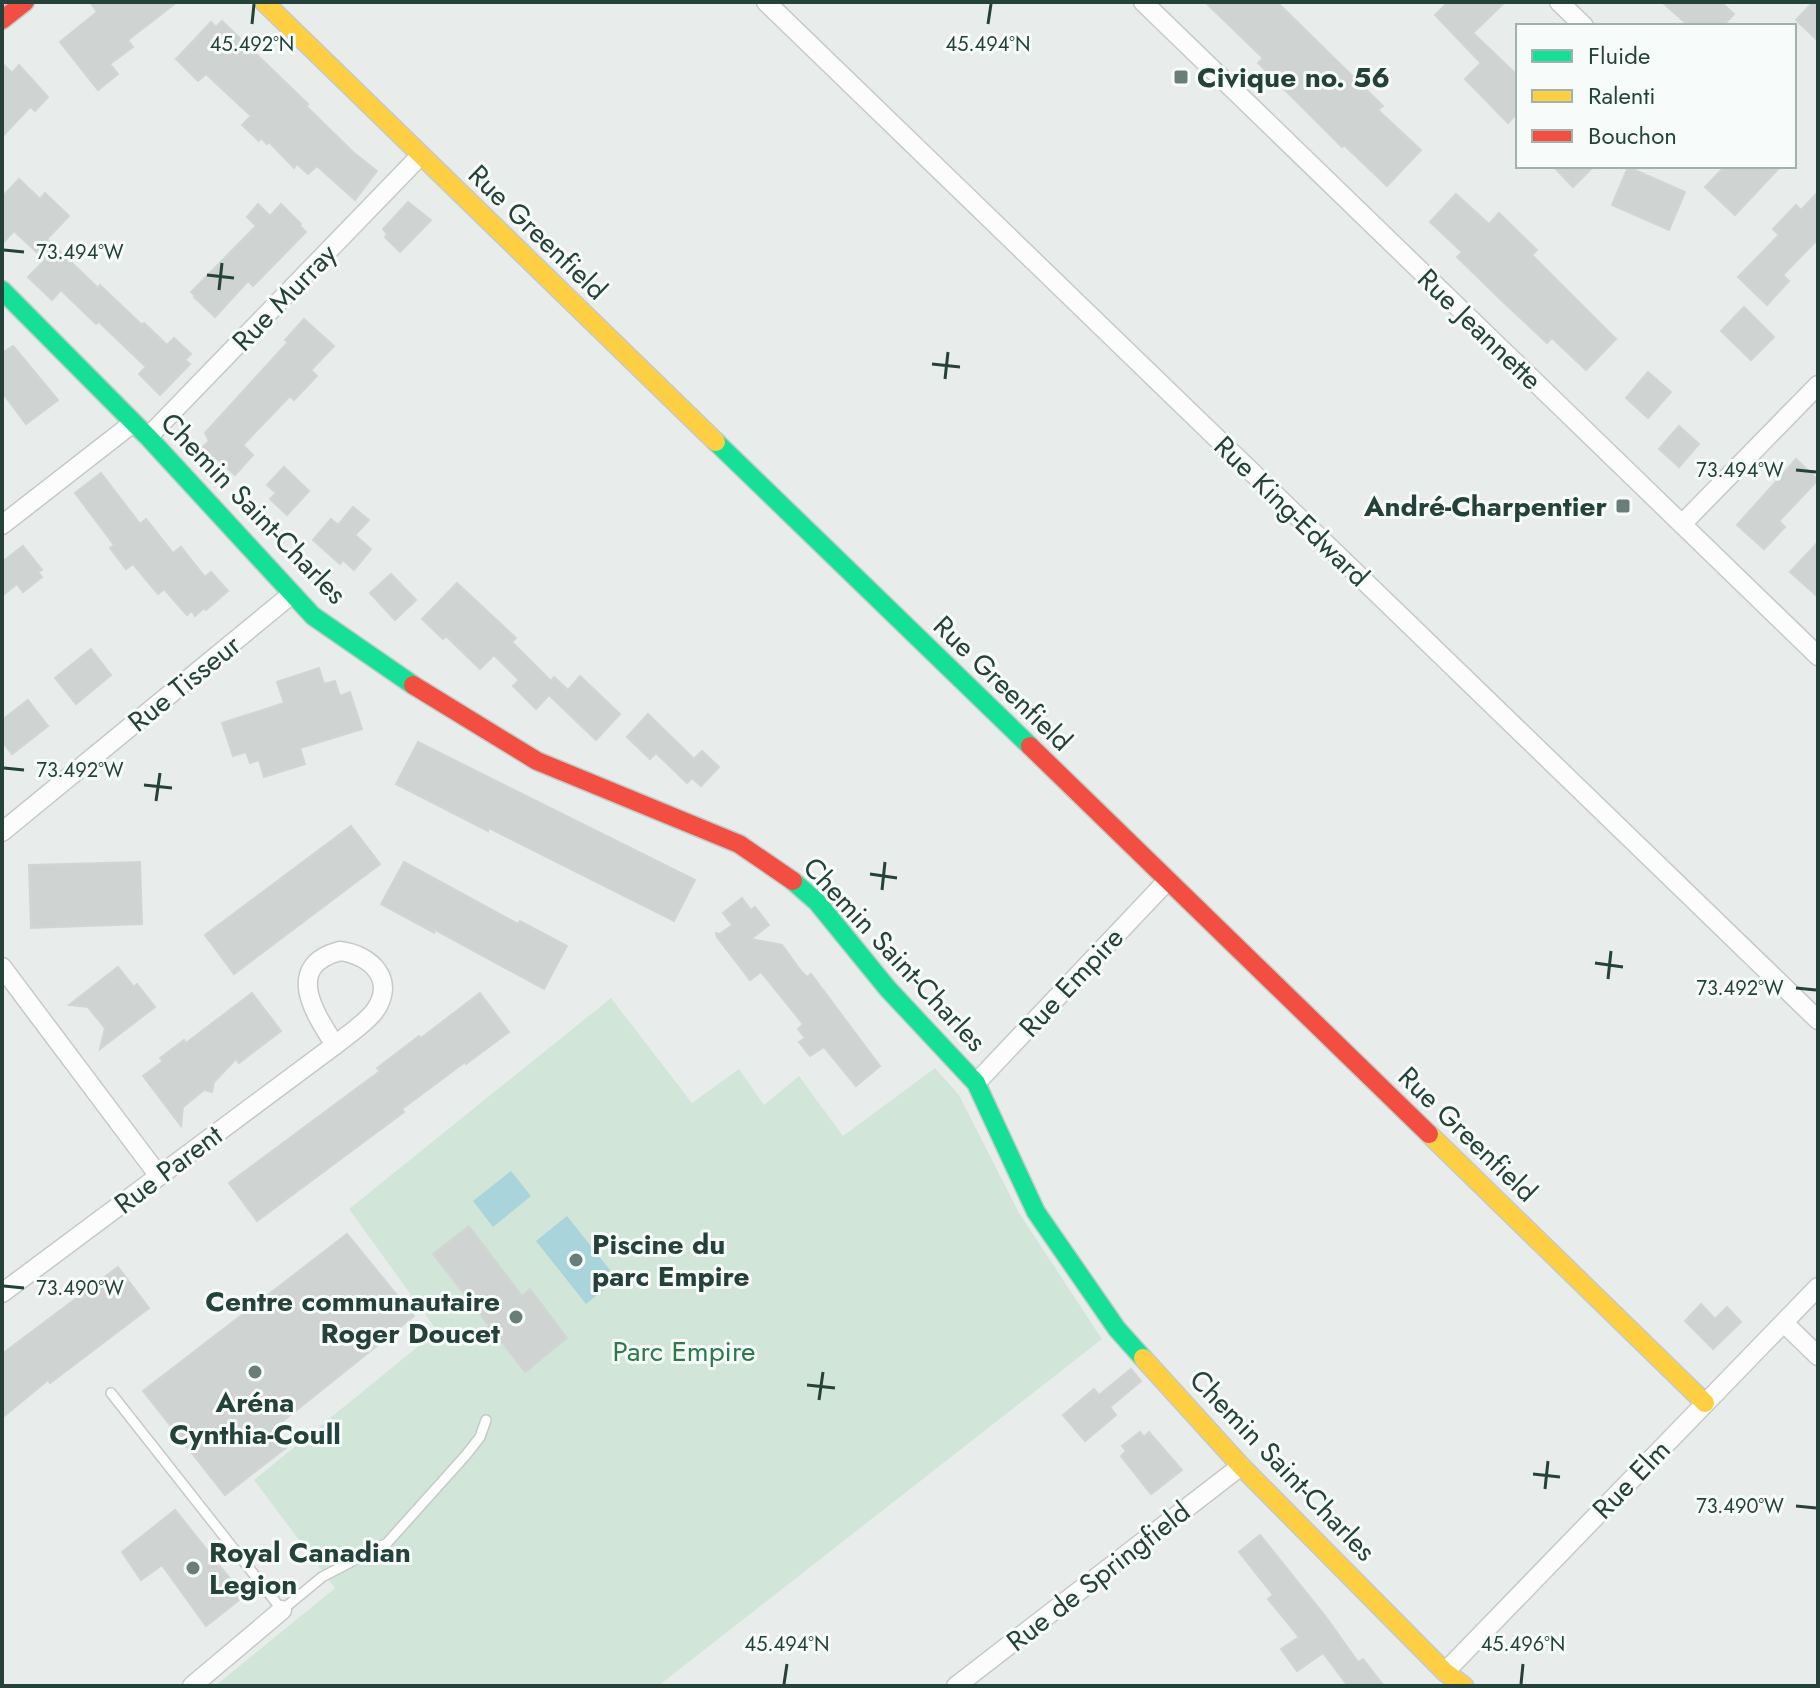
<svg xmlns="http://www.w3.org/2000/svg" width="1820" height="1688" font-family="Jost,sans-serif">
	<rect width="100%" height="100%" fill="#e8edeb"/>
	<path fill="#d1e6d8" d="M611,998L692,1103L739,1069L764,1105L799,1076L843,1136L935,1068L959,1095L1019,1213L1102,1339L658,1686H215L335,1588L254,1480L437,1331L349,1209Z"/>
	<g fill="#a9d4db">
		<path d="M511,1171L531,1196L493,1227L473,1201Z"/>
		<path d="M567,1216L617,1279L586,1304L536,1241Z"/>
	</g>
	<g fill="#cfd4d2" stroke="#d1d6d4" stroke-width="2">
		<path d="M90,2H177L128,40L133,47L110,64L118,74L98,90L60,42L97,12Z"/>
		<path d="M1205,2H1277L1383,106L1378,110L1421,150L1387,186L1344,145L1342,147L1258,63L1263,58Z"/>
		<path d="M1448,2H1505L1473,33L1518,76V112L1508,123L1465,79L1481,63L1435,15Z"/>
		<path d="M1662,2H1721L1734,14L1723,26H1689Z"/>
		<path d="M1813,2H1818V41L1796,20Z"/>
		<path d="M222,21L308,104L306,106L354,153L377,171L355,200L317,166L308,174L297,164L294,168L269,142L267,144L261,138L259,141L242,125L251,116L206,74L198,81L176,59L211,22L216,27Z"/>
		<path d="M2,63L12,73L19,65L48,97L35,111L30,107L2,137Z"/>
		<path d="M1553,166H1594L1573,187Z"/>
		<path d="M1725,166H1781L1735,215L1705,187Z"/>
		<path d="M1628,167L1685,192L1669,230L1612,205Z"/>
		<path d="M19,179L40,199L45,193L69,216L47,239L98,288L100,285L142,325L144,323L167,345L174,338L191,354L185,360L190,364L160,395L139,374L146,367L99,322L96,324L61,290L52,300L28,277L45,260L14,231L2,244V197Z"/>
		<path d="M1818,192V239L1783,275L1789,281L1767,305L1738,277L1779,235L1773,229L1796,205L1801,210Z"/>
		<path d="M1456,194L1489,224L1499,213L1537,250L1532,255L1616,339L1586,370L1552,338L1547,343L1499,298L1457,257L1462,252L1430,222Z"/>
		<path d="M408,202L431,220L400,252L385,237L387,234L383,229Z"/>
		<path d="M258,204L270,216L281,204L301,224L300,226L306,232L253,286L248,281L215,317L194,297L195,296L191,292L256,226L247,217Z"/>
		<path d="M1744,307L1774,337L1751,360L1721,331Z"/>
		<path d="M304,319L334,346L311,370L317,376L294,400L290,396L243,445L253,455L235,475L203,447L209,441L205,433L288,342L285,340Z"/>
		<path d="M13,346L58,400L26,424L2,392V353Z"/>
		<path d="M1648,372L1671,392L1648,418L1626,398Z"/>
		<path d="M1679,426L1699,444L1679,467L1659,449Z"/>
		<path d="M1796,459L1818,480L1779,521L1785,527L1764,549L1737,525Z"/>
		<path d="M284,467L309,491L287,515L270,499L276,493L267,485Z"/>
		<path d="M101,473L140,524L146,519L173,553L181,547L205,577L211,572L228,591L206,610L204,608L195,616L192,611L187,615L164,589L158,594L133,564L126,569L110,548L114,545L75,493Z"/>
		<path d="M353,507L369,520L355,535L371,549L354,570L343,560L340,564L313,540L331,519L338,525Z"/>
		<path d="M1818,542V597L1790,572Z"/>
		<path d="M23,546L42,570L38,572L42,577L23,592L17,584L2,596V562Z"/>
		<path d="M391,574L416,600L395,620L370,593Z"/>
		<path d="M457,583L516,638L512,642L551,681L554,677L568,690L580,676L620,714L596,740L549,695L536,709L513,686L519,680L494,655L480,669L446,636L443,639L422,619Z"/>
		<path d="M91,649L111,675L76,704L55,678Z"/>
		<path d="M319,668L324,684L335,681L340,696L350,692L362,729L300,748L305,764L264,777L259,760L250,763L246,752L233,756L222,723L284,703L277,682Z"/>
		<path d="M28,700L48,726L12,754L2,741V720Z"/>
		<path d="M648,714L694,759L702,751L719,767L701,786L692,778L687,783L656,753L650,759L627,737Z"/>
		<path d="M418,742L695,880L674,921L489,828L488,831L396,784Z"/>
		<path d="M351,826L380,864L234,974L205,935Z"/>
		<path d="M140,862L142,924L31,928L29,865Z"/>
		<path d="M404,862L518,924L520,921L567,946L544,989L430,927L435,933L381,904Z"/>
		<path d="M742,898L751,910L755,907L769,925L751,939L782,945L801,971L807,977L811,974L880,1066L856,1086L824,1047L810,1056L799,1042L805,1038L798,1029L803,1024L761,972L750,980L717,937L716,933L720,934L732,925L723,913Z"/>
		<path d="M118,967L134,987L137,984L155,1007L100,1049L105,1028L88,1007L69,1005Z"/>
		<path d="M252,993L281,1031L239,1063L236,1059L214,1082L212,1092L204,1090L183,1107L181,1126L143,1076L163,1061L160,1058L184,1040L186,1043Z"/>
		<path d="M480,993L509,1032L466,1064L465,1062L402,1109L404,1112L257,1221L229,1183L380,1071L377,1068L419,1036L421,1038Z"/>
		<path d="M469,1226L522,1296L530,1289L567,1338L525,1372L433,1254Z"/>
		<path d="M347,1234L414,1316L273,1429L287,1447L225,1495L143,1391Z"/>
		<path d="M118,1267L149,1308L50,1383L48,1380L2,1418V1354Z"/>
		<path d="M1701,1304L1715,1319L1727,1307L1741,1322L1713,1349L1685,1321Z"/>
		<path d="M1131,1369L1141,1381L1110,1407L1116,1415L1085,1441L1063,1415L1094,1389L1099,1395Z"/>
		<path d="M1140,1432L1144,1437L1149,1432L1182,1470L1151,1494L1121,1456L1126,1451L1122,1446Z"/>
		<path d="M175,1510L244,1596L206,1626L162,1565L141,1580L122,1552Z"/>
		<path d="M1260,1535L1326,1617L1358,1662L1363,1659L1384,1686H1348L1323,1653L1297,1671L1281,1649L1299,1637L1268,1599L1273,1595L1239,1552Z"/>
	</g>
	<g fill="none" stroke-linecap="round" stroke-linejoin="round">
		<g stroke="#c5cac8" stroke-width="12">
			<path id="lane" d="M111,1393L282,1610L322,1577L387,1543L466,1455L480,1437L486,1420"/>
		</g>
		<g stroke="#c5cac8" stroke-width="21">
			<g id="street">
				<path d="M766,2L1818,1020"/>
				<path d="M1143,2L1818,656"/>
				<path d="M1559,2L1584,26"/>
				<path d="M148,437L420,156"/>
				<path d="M1682,524L1818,385"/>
				<path d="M2,525L133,423"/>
				<path d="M2,832L292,594"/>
				<path d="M340,951C372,955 397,981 374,1012C363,1025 348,1035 335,1045C315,1014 283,966 340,951Z"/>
				<path d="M2,967L159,1176"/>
				<path d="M976,1083L1167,881"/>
				<path d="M2,1293L335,1045"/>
				<path d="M1784,1323L1818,1356"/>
				<path d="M1445,1672L1818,1287"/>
				<path d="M192,1686L282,1610"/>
				<path d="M956,1686L1241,1466"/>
			</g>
		</g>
		<g stroke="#c3cbc8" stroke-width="21">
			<g id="fast">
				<path d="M2,290L148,437L313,616L413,685"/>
				<path d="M716,442L1030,746"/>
				<path d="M793,881L817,902L888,989L976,1083L1036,1212L1117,1329L1143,1358"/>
			</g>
		</g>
		<g stroke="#c3cbc8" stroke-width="21">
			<g id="slow">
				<path d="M264,2L716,442"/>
				<path d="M1429,1134L1705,1403"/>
				<path d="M1143,1358L1241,1466L1445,1672L1464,1686"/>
			</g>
		</g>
		<g stroke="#c3cbc8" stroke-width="21">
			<g id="jam">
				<path d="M2,20L25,2"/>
				<path d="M413,685L537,761L739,844L793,881"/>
				<path d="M1030,746L1429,1134"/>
			</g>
		</g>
		<use href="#lane" stroke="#fcfcfc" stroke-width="9"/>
		<use href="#street" stroke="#fcfcfc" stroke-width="18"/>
		<use href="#fast" stroke="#16e098" stroke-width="18"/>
		<use href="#slow" stroke="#ffcf43" stroke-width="18"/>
		<use href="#jam" stroke="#f24e42" stroke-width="18"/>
	</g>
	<path fill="none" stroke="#24423a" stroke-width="3" d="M252,24L254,4M988,24L991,4M4,250L24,252M207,275L234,278M219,290L222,263M932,364L960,367M945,379L948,352M1796,470L1816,472M4,768L24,770M144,785L172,788M156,801L160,773M870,874L897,878M882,890L885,862M1595,963L1623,967M1608,979L1611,951M1796,988L1816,990M4,1286L24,1288M807,1385L835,1388M819,1400L823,1372M1533,1474L1560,1477M1545,1489L1548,1461M1796,1506L1816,1508M784,1684L787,1664M1521,1684L1523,1664"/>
	<g fill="#697e78" stroke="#f7fbf9" stroke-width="3">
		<rect x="1173" y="69" width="16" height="16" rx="4"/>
		<rect x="1615" y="498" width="16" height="16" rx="4"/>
		<circle cx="576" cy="1260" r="8"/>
		<circle cx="516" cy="1317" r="8"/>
		<circle cx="255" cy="1372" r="8"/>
		<circle cx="193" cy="1568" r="8"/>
	</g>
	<g text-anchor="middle" stroke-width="6" stroke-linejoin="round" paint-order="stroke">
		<g font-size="28" font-weight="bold" fill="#24423a" stroke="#f7fbf9" text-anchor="start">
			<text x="1197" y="87">Civique no. 56</text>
			<text x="1607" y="516" text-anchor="end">André-Charpentier</text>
			<text x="592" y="1254">Piscine du<tspan x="592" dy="32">parc Empire</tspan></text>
			<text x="500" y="1311" text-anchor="end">Centre communautaire<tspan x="500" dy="32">Roger Doucet</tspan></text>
			<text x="255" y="1412" text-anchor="middle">Aréna<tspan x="255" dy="32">Cynthia-Coull</tspan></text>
			<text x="209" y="1562">Royal Canadian<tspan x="209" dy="32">Legion</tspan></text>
		</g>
		<g font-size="28" fill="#24423a" stroke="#f7fbf9">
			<text transform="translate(538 232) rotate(44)" y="10">Rue Greenfield</text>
			<text transform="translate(284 297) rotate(-46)" y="10">Rue Murray</text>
			<text transform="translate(1480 329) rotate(44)" y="10">Rue Jeannette</text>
			<text transform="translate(254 508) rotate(46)" y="10">Chemin Saint-Charles</text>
			<text transform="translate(1292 511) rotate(44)" y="10">Rue King-Edward</text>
			<text transform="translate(184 683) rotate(-39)" y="10">Rue Tisseur</text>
			<text transform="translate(1003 683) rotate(44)" y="10">Rue Greenfield</text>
			<text transform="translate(895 954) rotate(47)" y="10">Chemin Saint-Charles</text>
			<text transform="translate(1071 982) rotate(-47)" y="10">Rue Empire</text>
			<text transform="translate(1468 1134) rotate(44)" y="10">Rue Greenfield</text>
			<text transform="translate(168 1169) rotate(-37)" y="10">Rue Parent</text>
			<text transform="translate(1283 1465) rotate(46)" y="10">Chemin Saint-Charles</text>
			<text transform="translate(1631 1479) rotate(-46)" y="10">Rue Elm</text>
			<text transform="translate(1098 1576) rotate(-38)" y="10">Rue de Springfield</text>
		</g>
		<g font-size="28" fill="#2d7a4b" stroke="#f7fbf9">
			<text x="684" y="1361">Parc Empire</text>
		</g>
	</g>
	<g font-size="20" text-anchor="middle" fill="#24423a" stroke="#f7fbf9" stroke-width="6" stroke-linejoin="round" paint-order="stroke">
		<text x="252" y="51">45.492°N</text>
		<text x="988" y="51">45.494°N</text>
		<text x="80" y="259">73.494°W</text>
		<text x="1740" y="477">73.494°W</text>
		<text x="80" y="777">73.492°W</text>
		<text x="1740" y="995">73.492°W</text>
		<text x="80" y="1295">73.490°W</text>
		<text x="1740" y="1513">73.490°W</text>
		<text x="787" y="1651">45.494°N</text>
		<text x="1523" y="1651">45.496°N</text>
	</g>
	<rect width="1820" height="1688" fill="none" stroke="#24423a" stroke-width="8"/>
	<rect x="1516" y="24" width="280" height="144" fill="#f7fbf9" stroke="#a3b1ad" stroke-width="2"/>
	<rect x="1532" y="50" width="40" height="12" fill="#16e098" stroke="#a3b1ad" stroke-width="2"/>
	<text x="1588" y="64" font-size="24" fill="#24423a">Fluide</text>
	<rect x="1532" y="90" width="40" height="12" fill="#ffcf43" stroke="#a3b1ad" stroke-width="2"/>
	<text x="1588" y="104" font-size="24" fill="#24423a">Ralenti</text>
	<rect x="1532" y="130" width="40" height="12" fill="#f24e42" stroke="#a3b1ad" stroke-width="2"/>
	<text x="1588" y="144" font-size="24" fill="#24423a">Bouchon</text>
</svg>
